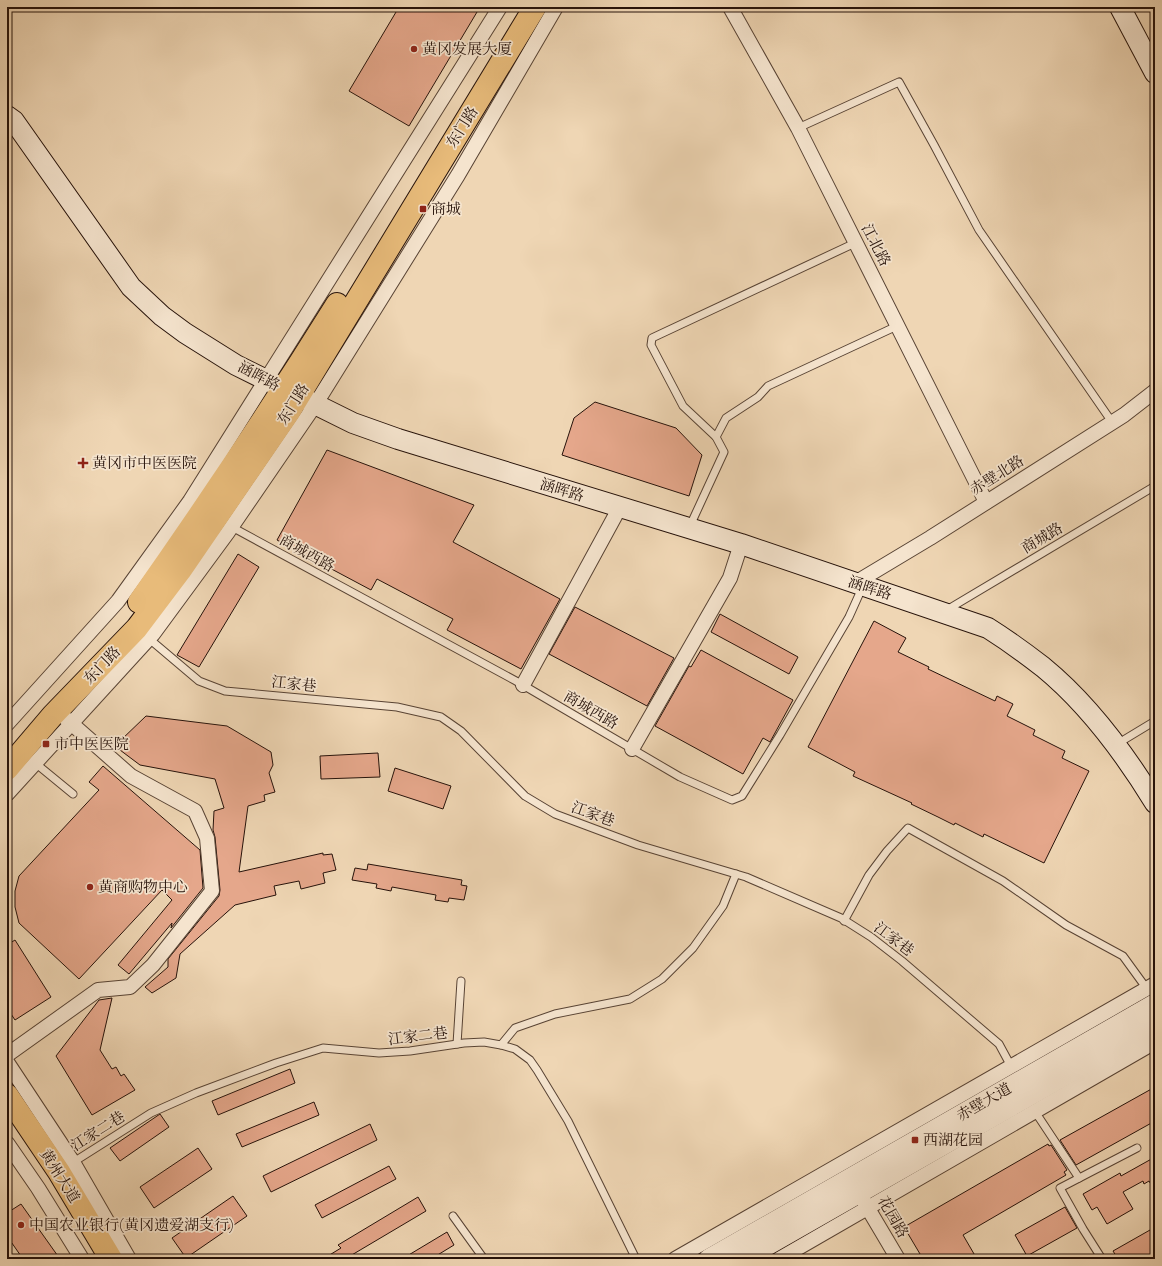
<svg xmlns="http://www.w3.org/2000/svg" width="1162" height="1266" font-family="'Sorts Mill Goudy','Noto Serif SC',serif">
	<rect width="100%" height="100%" fill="#efd6b4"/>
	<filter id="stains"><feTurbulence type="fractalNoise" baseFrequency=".005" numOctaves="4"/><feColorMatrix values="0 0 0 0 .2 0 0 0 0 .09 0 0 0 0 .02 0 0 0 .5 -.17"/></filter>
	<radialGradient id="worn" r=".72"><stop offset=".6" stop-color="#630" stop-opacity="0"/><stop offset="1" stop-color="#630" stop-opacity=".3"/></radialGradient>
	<g fill="#e5a78b" stroke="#26120a">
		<path d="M399,7H480L409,126L349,91Z"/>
		<path d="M595,402L676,428L702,455L689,496L562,455L574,418Z"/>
		<path d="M327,450L474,505L453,542L560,599L521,669L447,630L453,619L377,579L371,590L277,540Z"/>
		<path d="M238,554L259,567L199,667L177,655Z"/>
		<path d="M575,607L674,658L647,706L549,654Z"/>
		<path d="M720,614L798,657L789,674L711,632Z"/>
		<path d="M874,621L906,638L898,652L929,667L928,669L995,701L997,696L1013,704L1007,716L1035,730L1033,735L1065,751L1062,758L1089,771L1044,863L984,834L983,837L955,823L954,825L938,817L911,804L912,803L853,776L855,772L808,747Z"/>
		<path d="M701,650L793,700L770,742L763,738L743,774L655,726L689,666L691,667Z"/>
		<path d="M146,716L227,726L271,752L273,765L269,773L275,792L264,795L265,801L248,806L239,872L323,853V855L332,854L336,870L323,873L325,883L301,889L299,881L274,886L276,895L235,905L180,954L176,978L152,993L145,987L168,967V959L219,896L220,890L215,837L213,830L214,811L224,808L215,779L140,765L120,750V741Z"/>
		<path d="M378,753L380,777L321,779L320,756Z"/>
		<path d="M103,766L200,850L203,888L171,928L172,923L129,974L118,965L172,900L162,890L79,979L19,923L15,907V891L19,876L99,790L89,782Z"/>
		<path d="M395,768L451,786L443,809L388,791Z"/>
		<path d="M368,864L462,880L461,885L467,886L464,900L449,898L448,902L435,900L436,895L392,887L391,891L376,888L377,884L352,880L355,868L367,870Z"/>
		<path d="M15,940L51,997L15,1020L7,1008V945Z"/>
		<path d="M112,998L100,1050L112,1069L116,1067L121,1076L124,1074L135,1090L92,1115L56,1056L99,1000Z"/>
		<path d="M290,1069L295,1083L218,1115L212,1101Z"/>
		<path d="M1155,1087V1121L1076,1165L1060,1140Z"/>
		<path d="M314,1102L319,1115L242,1147L236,1134Z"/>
		<path d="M160,1114L169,1127L120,1161L110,1148Z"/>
		<path d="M370,1124L377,1140L271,1192L263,1176Z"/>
		<path d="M1048,1144L1049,1146L1051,1145L1067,1170L1064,1172L1066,1175L963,1235L977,1259H923L904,1227Z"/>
		<path d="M198,1148L212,1169L154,1208L140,1187Z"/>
		<path d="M1155,1157V1191L1149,1181L1144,1184L1143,1181L1123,1192L1133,1209L1107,1224L1097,1207L1092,1210L1083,1194L1120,1173L1121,1176Z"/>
		<path d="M389,1166L396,1179L322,1218L315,1205Z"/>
		<path d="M233,1196L247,1216L186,1258L172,1238Z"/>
		<path d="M418,1197L426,1211L345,1259H323L341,1248L338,1245Z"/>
		<path d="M21,1204L60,1259H23L7,1236V1213Z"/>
		<path d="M1065,1207L1077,1228L1027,1256L1015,1235Z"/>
		<path d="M1150,1230L1155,1239V1259H1118L1113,1251Z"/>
		<path d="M447,1232L454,1245L431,1259H402Z"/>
	</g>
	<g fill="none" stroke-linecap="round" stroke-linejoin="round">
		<g stroke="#584334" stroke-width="9">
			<g id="lane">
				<path d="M798,128L899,82L934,145L979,230L1112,422"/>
				<path d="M716,437L726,418L758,397L768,386L897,326"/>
				<path d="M230,526L516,681L680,777L732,800L742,796L780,735L849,617L862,588"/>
				<path d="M689,528L724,452L716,437L683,406L651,345L652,338L855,243"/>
				<path d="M945,611L1155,486"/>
				<path d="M147,637L199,681L225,691L397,707L441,717L461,731L525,796L555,814L638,845L746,877L841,918L871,937L902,961L999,1044L1012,1068"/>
				<path d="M1117,744L1155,721"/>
				<path d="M34,762L73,794"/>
				<path d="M844,921L869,875L887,851L908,828L1003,881L1066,925L1123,956L1147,989"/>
				<path d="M457,1044L461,981"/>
				<path d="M501,1045L515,1049L530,1060L537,1070L568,1121L636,1259"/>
				<path d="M1034,1110L1079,1178"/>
				<path d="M72,1163L151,1113L196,1093L276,1063L323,1048L379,1053L410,1051L464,1043L484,1042L501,1045L515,1028L555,1014L630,999L662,979L693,948L723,906L736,874"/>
				<path d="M453,1216L484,1259"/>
				<path d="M1102,1259L1083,1229L1060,1188L1137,1148"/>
			</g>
		</g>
		<g stroke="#584334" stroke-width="16">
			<g id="street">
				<path d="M730,7L798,128L986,502"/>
				<path d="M855,583L930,538L1124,415L1155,391"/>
				<path d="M523,685L620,507"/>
				<path d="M7,724L118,601L190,501L500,7"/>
				<path d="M632,749L730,578L741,544"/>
				<path d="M7,794L153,634L228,532L315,405L458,175L556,7"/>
				<path d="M7,1055L98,990L130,987L153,965L212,891L207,838L195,811L131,776L64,717"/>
				<path d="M7,1062L73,1162L129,1259"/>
				<path d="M7,1143L38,1188L82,1259"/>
				<path d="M863,1200L898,1259"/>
				<path d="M675,1259L1155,984"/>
				<path d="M779,1259L1155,1042"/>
			</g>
		</g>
		<g stroke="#26120a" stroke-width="22">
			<g id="secondary">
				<path d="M1120,7L1155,73"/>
				<path d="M7,116L14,121L131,287L162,316L185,333L236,365L353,423L398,439L741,544L988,628C1007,640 1025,653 1043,667C1087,703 1125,754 1155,803"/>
				<path d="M709,1259L1155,1004"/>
				<path d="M743,1259L1155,1024"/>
			</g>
		</g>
		<g stroke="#26120a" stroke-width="24">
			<g id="primary">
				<path d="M139,602C208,504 274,405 337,304"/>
				<path d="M7,769L53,715L137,628L180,571L289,412L535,7"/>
				<path d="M7,1095L59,1172L111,1259"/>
			</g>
		</g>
		<use href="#lane" stroke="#f5e4ce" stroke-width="7"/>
		<use href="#street" stroke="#f5e4ce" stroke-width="14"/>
		<use href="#secondary" stroke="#f5e4ce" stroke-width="20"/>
		<use href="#primary" stroke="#e8bb7a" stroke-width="22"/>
	</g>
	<g fill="#8f2418" stroke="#f5e4ce" stroke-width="1.5">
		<circle cx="414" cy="49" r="4"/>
		<rect x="419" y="205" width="8" height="8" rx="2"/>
		<path d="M81 457h4v4h4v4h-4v4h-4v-4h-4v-4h4z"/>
		<rect x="42" y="740" width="8" height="8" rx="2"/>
		<circle cx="90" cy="887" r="4"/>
		<rect x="911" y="1136" width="8" height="8" rx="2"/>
		<circle cx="21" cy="1225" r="4"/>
	</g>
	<g text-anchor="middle" stroke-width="3.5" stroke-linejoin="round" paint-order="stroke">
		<g font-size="15" fill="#26120a" stroke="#f5e4ce" text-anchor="start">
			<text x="422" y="54">黄冈发展大厦</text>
			<text x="431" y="214">商城</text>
			<text x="92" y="468">黄冈市中医医院</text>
			<text x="54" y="749">市中医医院</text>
			<text x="98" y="892">黄商购物中心</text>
			<text x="923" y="1145">西湖花园</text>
			<text x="29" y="1230">中国农业银行(黄冈遗爱湖支行)</text>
		</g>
		<g font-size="15" fill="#26120a" stroke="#f5e4ce">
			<text transform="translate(462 127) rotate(-58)" y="5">东门路</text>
			<text transform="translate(876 245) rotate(63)" y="5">江北路</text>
			<text transform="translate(259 376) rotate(28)" y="5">涵晖路</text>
			<text transform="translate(293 404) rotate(-58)" y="5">东门路</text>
			<text transform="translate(997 475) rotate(-32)" y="5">赤壁北路</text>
			<text transform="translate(562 490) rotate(17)" y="5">涵晖路</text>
			<text transform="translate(1042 538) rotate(-31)" y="5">商城路</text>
			<text transform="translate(307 553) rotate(29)" y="5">商城西路</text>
			<text transform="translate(870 588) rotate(18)" y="5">涵晖路</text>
			<text transform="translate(102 665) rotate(-46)" y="5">东门路</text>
			<text transform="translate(294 684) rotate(6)" y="5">江家巷</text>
			<text transform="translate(591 710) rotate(30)" y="5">商城西路</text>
			<text transform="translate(593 814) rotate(20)" y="5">江家巷</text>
			<text transform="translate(894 939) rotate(37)" y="5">江家巷</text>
			<text transform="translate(418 1036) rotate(-7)" y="5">江家二巷</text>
			<text transform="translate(984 1102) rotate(-30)" y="5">赤壁大道</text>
			<text transform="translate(98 1131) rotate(-32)" y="5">江家二巷</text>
			<text transform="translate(60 1176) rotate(58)" y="5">黄州大道</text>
			<text transform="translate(893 1217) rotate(60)" y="5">花园路</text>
		</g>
	</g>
	<rect width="1162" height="1266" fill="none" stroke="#efd6b4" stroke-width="24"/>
	<rect x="8" y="8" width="1146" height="1250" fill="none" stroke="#26120a" stroke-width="2"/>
	<rect x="12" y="12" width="1138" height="1242" fill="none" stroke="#26120a"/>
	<rect width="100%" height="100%" filter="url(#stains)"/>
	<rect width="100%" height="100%" fill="url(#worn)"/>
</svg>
